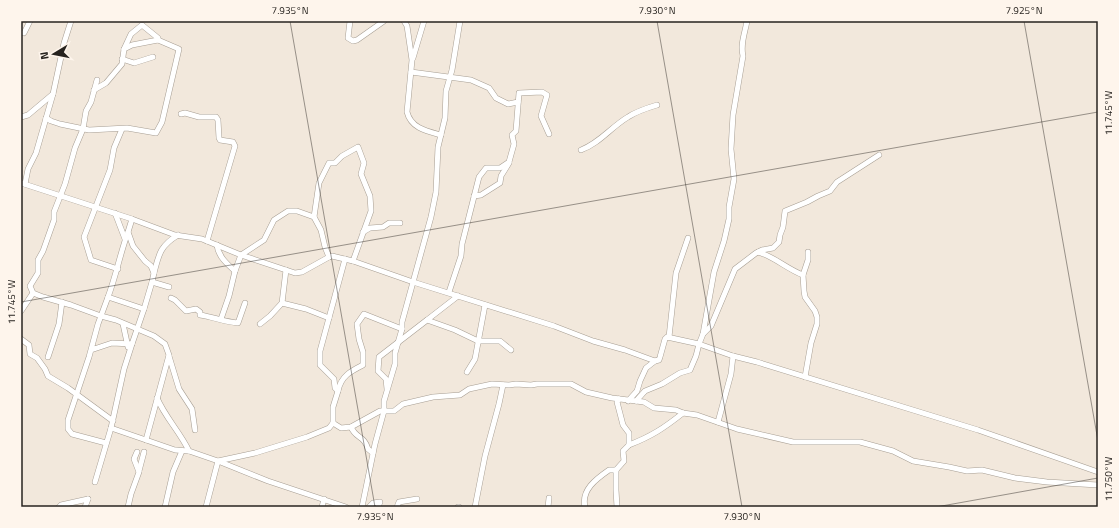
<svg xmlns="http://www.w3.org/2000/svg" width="1119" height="528" font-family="'Titillium Web',sans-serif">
	<rect width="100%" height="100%" fill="#f2e8dc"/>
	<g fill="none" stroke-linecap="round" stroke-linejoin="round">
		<g stroke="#a79e93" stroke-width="6">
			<g id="street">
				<path d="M350,21L348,38L353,41L357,40L384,21"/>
				<path d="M404,21L407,26L412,60L407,112C411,128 426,131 441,135"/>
				<path d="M24,33L30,21"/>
				<path d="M124,49L131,34L142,25L158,38V40"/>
				<path d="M413,58L424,21"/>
				<path d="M122,59L134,63L153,57"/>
				<path d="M411,72L471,80L489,88L496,98L508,104L518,102"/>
				<path d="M97,80L91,102L86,111L83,129L75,148L65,184L54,212V220L43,251L38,260V273L30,286L33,293L43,297L71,305L101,316L116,320L154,336L165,344L169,355L146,440L175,450L189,451L218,461L255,453L307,437L329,428L333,423L341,428L351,427L380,411H394L403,404L433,397L460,395L469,389L492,384L509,385L516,384L531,385L537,384H571L586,392L612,398L644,402L654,408L676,410L683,413L697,415L737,429L793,442H860L893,451L913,461L949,467L967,471L982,470L1015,478L1047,482L1098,485"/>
				<path d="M181,114L185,113L199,117H216L218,120L219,138L220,140L233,142L235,146L207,241"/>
				<path d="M21,117L28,115L53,94L64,43L71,21"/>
				<path d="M46,118L51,121L60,124L89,130L127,128L156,133L162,122L179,49L158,40L132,45L124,49L122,64L106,83L94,90"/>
				<path d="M581,150C600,143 611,127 628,117C637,111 647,108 657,105"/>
				<path d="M21,183L132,219L128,232L133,246L145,261L151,266L154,273L152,282L169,287"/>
				<path d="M25,184L28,169L36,153L53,94"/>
				<path d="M474,196L481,195L500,183L501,176L509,163"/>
				<path d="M115,213L125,239"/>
				<path d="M132,219L175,235L202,239L241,255L295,273L302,272L329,257L332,256L353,261L413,282L554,326L593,341L625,350L655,361L659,360L660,357L665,339L667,337L699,344L733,356L757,362L978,430L1098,472"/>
				<path d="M363,232L370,228L383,227L389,223H400"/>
				<path d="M217,245C218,256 227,264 235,271"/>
				<path d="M758,252C775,257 787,269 803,275"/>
				<path d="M329,257L325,247L321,230L314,217L319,183L329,163H335L342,156L358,147L364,163L361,174L370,196L371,211L353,261"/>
				<path d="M118,269L91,260L84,237L110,170L114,148L122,129"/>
				<path d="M154,273C159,254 160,246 178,235"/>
				<path d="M449,292L461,256L462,244L479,177L486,168H500L509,162L514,144L512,135L516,131L519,93L542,92L547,95L541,116L549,134"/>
				<path d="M108,297C116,276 120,254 128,232"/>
				<path d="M171,298L175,300L186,311L196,309L200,312V315C213,317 225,322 238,323L245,303"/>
				<path d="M282,303L306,309L329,318"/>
				<path d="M144,309L152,282"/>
				<path d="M21,311L33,293"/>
				<path d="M221,319L229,296L235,271L241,255L264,240L274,220L288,211H297L314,217"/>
				<path d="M427,320L458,296"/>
				<path d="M123,324L128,347"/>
				<path d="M260,324L270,316L282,303L286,270"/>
				<path d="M703,334L711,326L735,269L756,253L762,250L773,248L779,242L780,235L783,227L785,211L807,202L818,196L830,191L837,182L879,155"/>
				<path d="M669,337L676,273L688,238"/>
				<path d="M21,339L29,345L30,354L37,358L45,369L48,376L68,388L113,421"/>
				<path d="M91,350L112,343L132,344L144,309L108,297L98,324L89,357L68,420V429L72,434L106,443"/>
				<path d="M169,356L179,389L192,409L195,430"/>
				<path d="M48,357L59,324L62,302"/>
				<path d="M467,372L475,359L485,305"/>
				<path d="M805,377L811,343L817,324V317L815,311L805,297L804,291L803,275L808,260V252"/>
				<path d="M387,389L386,379L378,371L379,357L427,320L455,330L478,341H500L511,350"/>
				<path d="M338,391C341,376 351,371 363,365V352L359,339L357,324L364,314L402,329"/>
				<path d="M157,398C165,417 180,432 189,451"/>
				<path d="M628,401L637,391L640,381L646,368L655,361"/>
				<path d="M636,401L645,391L662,384L680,373L690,370L696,356L699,344L703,334L714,272L724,241L729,219V207L734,179L731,149L733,115L743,56C740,44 745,33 747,21"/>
				<path d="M718,422L731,374L733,356"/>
				<path d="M333,423V407L338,391L335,388L334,379L320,365V351L345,259"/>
				<path d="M351,427C356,439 364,435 368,449L373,453"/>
				<path d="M111,428L146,440"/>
				<path d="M629,445C652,436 664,428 683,413"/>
				<path d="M139,471L144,452"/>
				<path d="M95,482L111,428L124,369L132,344"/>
				<path d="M59,507L61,505L88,499"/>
				<path d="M85,507L88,499"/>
				<path d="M128,507L131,494L139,472L134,459L137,452"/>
				<path d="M165,507L173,472L182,451"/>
				<path d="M206,507L218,461L268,481L346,507"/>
				<path d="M322,507L324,499"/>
				<path d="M362,507L375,444L384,411V401L395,364V353L402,329V322L431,217L436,192L438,147L445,118L446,91L452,70L460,21"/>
				<path d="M369,507L373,503L380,502L378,507"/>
				<path d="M397,507L399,502L417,499"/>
				<path d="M458,507H459"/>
				<path d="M475,507L485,456L499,404L503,385"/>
				<path d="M548,507L549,498"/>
				<path d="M585,507C581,490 596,479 609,470H616"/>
				<path d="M617,507L616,490V470L624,461L623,451L629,445V433L623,425L617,402L619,399"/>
			</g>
		</g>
		<use href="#street" stroke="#fff" stroke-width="5"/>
	</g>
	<path fill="none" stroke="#27231f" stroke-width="1" stroke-opacity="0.45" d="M290,21L375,507M657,21L742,507M1024,21L1098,441M21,302L1098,112M936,507L1098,478"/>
	<rect width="1119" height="528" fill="none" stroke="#fef5ec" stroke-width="44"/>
	<g transform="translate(54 54) rotate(260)" stroke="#fef5ec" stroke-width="3" paint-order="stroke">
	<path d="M0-3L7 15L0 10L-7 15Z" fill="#27231f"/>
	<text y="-6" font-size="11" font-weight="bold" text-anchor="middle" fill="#27231f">N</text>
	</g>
	<rect x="22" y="22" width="1075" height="484" fill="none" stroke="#27231f" stroke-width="1.5"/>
	<g font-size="10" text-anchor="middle" fill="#27231f">
		<text x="290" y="14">7.935°N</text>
		<text x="657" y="14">7.930°N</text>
		<text x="1024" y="14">7.925°N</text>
		<text transform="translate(1108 113) rotate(-90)" y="4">11.745°W</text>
		<text transform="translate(11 302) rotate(-90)" y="4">11.745°W</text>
		<text transform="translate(1108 479) rotate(-90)" y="4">11.750°W</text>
		<text x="375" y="520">7.935°N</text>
		<text x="742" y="520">7.930°N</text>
	</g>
</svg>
